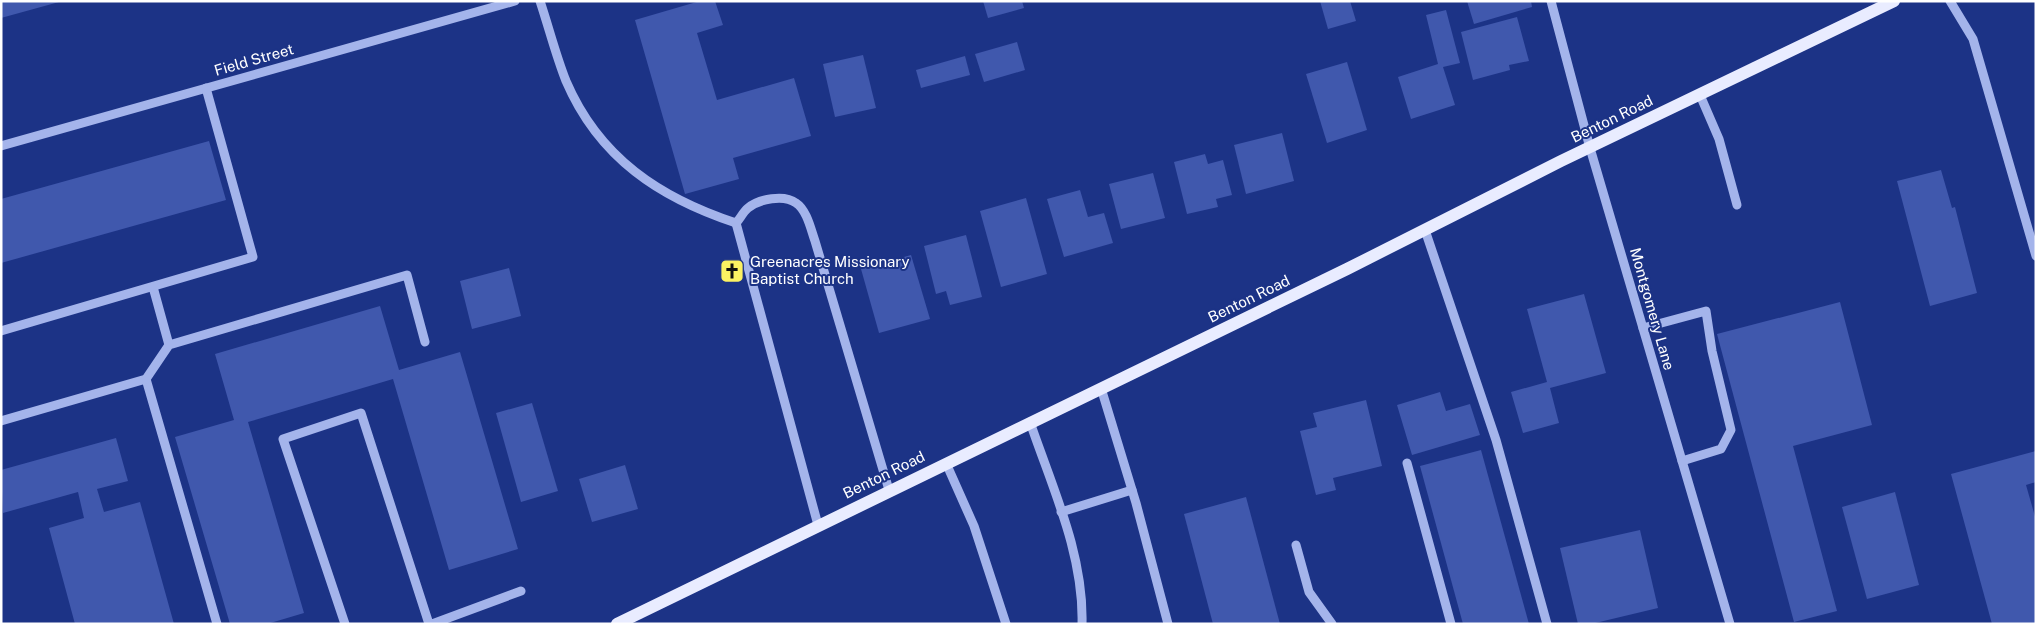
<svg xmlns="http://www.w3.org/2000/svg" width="2037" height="625" font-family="'Public Sans',sans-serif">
	<rect width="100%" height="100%" fill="#1c3386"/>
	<g fill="#4058ad">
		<path d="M1,1H59V2L1,18Z"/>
		<path d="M700,1H715L723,25L697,33L717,100L794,78L811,136L733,158L739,179L685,194L635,20Z"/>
		<path d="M983,1H1022L1024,8L988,18Z"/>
		<path d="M1320,1H1350L1356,21L1328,29Z"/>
		<path d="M1467,1H1531L1532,7L1474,24Z"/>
		<path d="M1446,10L1460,63L1443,67L1455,105L1411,119L1398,77L1438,64L1426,15Z"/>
		<path d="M1517,17L1529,61L1509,65L1510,70L1473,80L1461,32Z"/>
		<path d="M1017,42L1025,70L984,82L975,54Z"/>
		<path d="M863,55L876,108L835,117L823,64Z"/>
		<path d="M965,56L970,75L921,88L916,70Z"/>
		<path d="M1347,62L1367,130L1327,143L1306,74Z"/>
		<path d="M1282,133L1294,181L1246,194L1234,145Z"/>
		<path d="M209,141L226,200L1,263V199Z"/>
		<path d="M1205,154L1208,164L1223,160L1232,195L1216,199L1218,207L1187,214L1174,162Z"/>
		<path d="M1941,170L1952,208L1955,207L1977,293L1930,306L1897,181Z"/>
		<path d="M1153,173L1165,218L1121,229L1109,184Z"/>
		<path d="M1080,190L1088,217L1104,213L1113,243L1064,257L1047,199Z"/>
		<path d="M1026,198L1047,274L1001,287L980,211Z"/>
		<path d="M966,235L982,297L950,305L946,291L936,294L924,246Z"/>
		<path d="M911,255L930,319L879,333L861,269Z"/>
		<path d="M509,268L521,316L472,329L460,281Z"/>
		<path d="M1584,294L1606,373L1550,388L1559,423L1523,433L1511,392L1547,382L1527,309Z"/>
		<path d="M1840,302L1872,425L1793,446L1837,611L1794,622L1717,334Z"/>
		<path d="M380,306L399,370L460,352L518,549L449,570L393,379L248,422L304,613L267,624H230L175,437L234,420L215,354Z"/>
		<path d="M1440,392L1446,411L1470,404L1480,435L1412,455L1397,405Z"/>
		<path d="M1366,400L1382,466L1333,478L1336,490L1316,495L1300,431L1317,427L1313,413Z"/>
		<path d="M532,403L558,491L521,502L496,413Z"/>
		<path d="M116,438L128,481L97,489L104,512L140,502L174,624H75L49,528L84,518L78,492L3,513L1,470Z"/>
		<path d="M1481,450L1529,624H1463L1420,466Z"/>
		<path d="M2036,451V482L2026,485L2036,520V624H1992L1951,474Z"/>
		<path d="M625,465L638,509L592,522L579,479Z"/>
		<path d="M1895,492L1919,585L1867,599L1842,507Z"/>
		<path d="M1246,497L1280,624H1213L1184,514Z"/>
		<path d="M1640,530L1658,608L1591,624H1578L1560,548Z"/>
	</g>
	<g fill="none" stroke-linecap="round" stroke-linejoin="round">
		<g stroke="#a4b4eb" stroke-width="9">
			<path d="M540,1C549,28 556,56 566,81C599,158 660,198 736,223C740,219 743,212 748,208C759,199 784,194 796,203C807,210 811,230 815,241L889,490"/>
			<path d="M1551,1L1590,148L1730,624"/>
			<path d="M1950,1L1973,39L2036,256"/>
			<path d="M1700,95L1719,139L1737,205"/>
			<path d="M1,146L515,1"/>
			<path d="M736,223L818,525"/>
			<path d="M1425,230L1496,440L1547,624"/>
			<path d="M153,287L169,345"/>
			<path d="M1643,328L1706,311L1712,351L1731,430L1721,449L1682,461"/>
			<path d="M1,331L253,257L206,88"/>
			<path d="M146,379L217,624"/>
			<path d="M1101,388L1136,503L1168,624"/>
			<path d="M1,421L146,379L169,345L407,275L425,342"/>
			<path d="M1030,422C1052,487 1084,554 1082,624"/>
			<path d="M946,463L974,526L1006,624"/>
			<path d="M1407,463L1451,624"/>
			<path d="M1061,512L1132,490"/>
			<path d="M1296,545L1309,592L1332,624"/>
			<path d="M345,624L283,439L361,413L429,624"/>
			<path d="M432,624L521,591"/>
		</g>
		<path stroke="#e9ecff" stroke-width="12" d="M617,624L1347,269L1561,161L1894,1"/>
	</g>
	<defs>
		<g id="church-square" transform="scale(1.25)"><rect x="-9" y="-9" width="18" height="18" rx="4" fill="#fcf262" stroke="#1c3386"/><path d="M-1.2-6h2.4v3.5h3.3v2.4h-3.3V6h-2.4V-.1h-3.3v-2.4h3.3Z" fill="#111"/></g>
	</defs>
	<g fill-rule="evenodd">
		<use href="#church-square" x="732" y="271"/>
	</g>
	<g text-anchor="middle" stroke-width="4" stroke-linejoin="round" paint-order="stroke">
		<g font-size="15" fill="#fff" stroke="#1c3386">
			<text transform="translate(254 60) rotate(-16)" y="5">Field Street</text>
			<text transform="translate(1612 119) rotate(-26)" y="5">Benton Road</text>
			<text transform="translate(1249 299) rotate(-26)" y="5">Benton Road</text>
			<text transform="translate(1652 309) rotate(74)" y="5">Montgomery Lane</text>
			<text transform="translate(884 475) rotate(-26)" y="5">Benton Road</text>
		</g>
		<g font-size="15" fill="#fff" stroke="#1c3386" text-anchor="start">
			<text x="750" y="267">Greenacres Missionary<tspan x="750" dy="17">Baptist Church</tspan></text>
		</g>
	</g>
	<rect width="2037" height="625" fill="none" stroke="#ffffff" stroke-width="5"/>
</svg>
